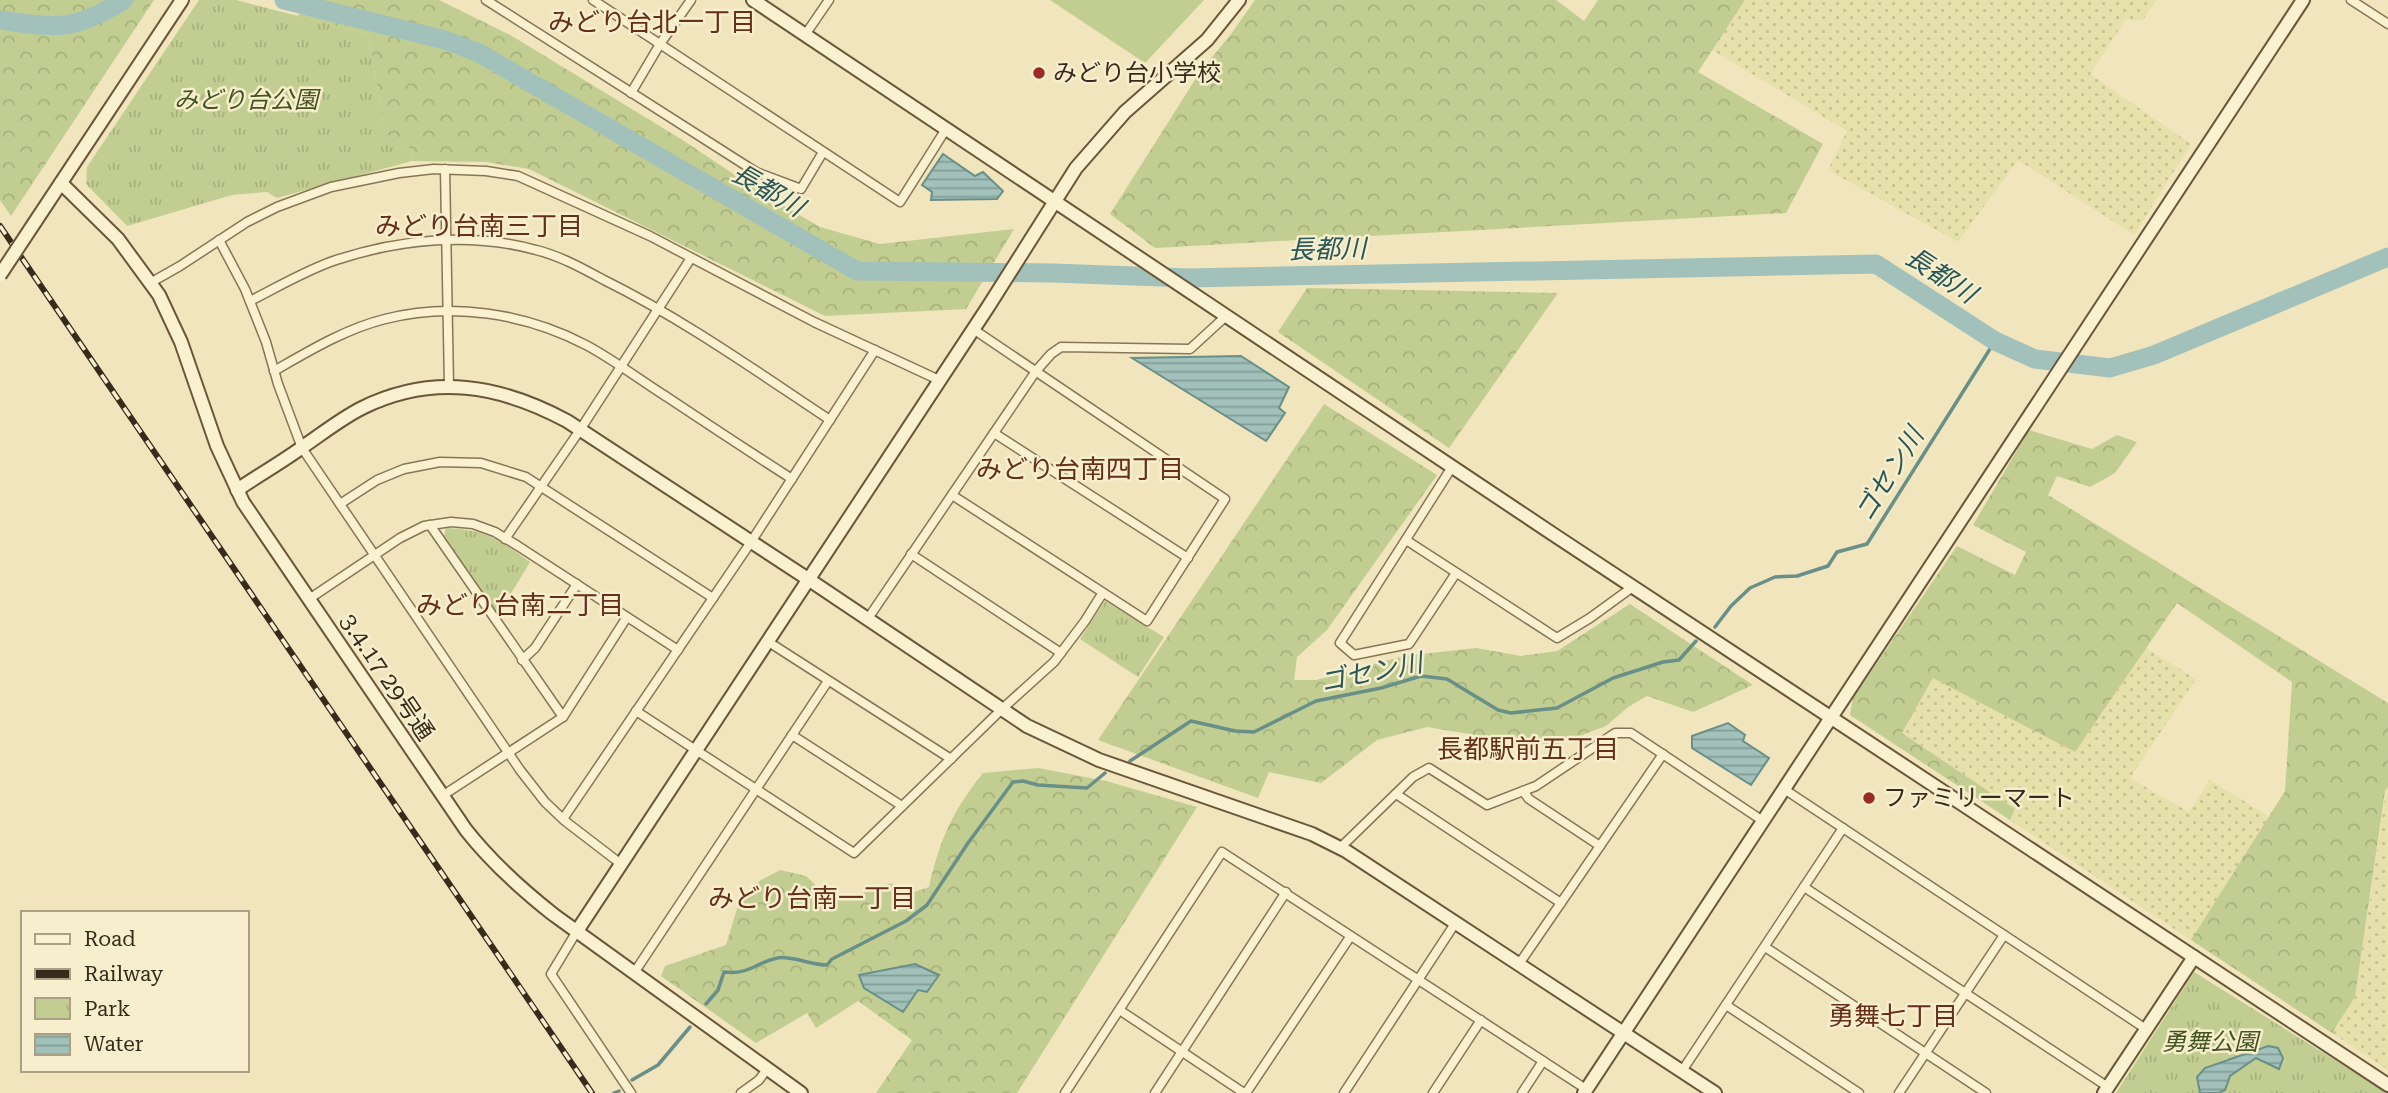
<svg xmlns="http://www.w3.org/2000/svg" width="2388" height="1093" font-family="'Roboto Serif','Noto Sans JP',serif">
	<defs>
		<pattern id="farmland-dots" width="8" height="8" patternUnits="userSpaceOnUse" patternTransform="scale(1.75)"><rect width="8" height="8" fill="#e6e1aa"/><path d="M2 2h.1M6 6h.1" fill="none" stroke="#c6c192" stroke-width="1.8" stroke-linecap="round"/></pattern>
		<pattern id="forest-crowns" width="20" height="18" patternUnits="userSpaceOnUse" patternTransform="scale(1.75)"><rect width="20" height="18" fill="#c2ce91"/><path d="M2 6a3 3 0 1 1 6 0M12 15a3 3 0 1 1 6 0" fill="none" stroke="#a7b17c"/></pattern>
		<pattern id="park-tufts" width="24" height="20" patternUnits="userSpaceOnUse" patternTransform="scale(1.75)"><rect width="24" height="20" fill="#c2ce91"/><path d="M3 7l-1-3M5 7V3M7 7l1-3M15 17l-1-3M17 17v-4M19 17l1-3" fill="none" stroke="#a7b17c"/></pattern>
		<pattern id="water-rules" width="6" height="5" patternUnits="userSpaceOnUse" patternTransform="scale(1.75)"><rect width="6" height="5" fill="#a1c1ba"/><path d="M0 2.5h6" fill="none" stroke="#849d96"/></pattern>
	</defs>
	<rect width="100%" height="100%" fill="#f0e5bd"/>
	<g fill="url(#farmland-dots)">
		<path d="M1745,0H2157L2142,21L2126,19L2090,74L2191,144L2134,235L2018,160L1958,242L1828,170L1847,131L1712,50Z"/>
		<path d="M2146,648L2196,679L2130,778L2189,812L2210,780L2269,817L2191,940L2010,820L2015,809L1902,733L1934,677L2075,752Z"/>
		<path d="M2388,787V1070L2332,1033L2355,997L2386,791Z"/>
	</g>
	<path fill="#c2ce91" d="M1050,0H1204L1145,63Z"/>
	<g fill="url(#forest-crowns)">
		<path d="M0,0H154L11,216L0,200Z"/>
		<path d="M321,0H439L512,36L681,139L762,193L820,227L880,244L1014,229L966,309L825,316L529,169L486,162L412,161L411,149L385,134L368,34L297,16Z"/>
		<path d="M1255,0H1556L1584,21L1598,0H1745L1698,72L1823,144L1786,213L1155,248L1110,214L1200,72L1231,34Z"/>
		<path d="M1307,288L1558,293L1449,448L1278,332Z"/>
		<path d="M1324,404L1437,475L1327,630L1297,657L1294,680H1316L1404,656L1476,648L1521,656L1557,651L1630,604L1753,685L1693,712L1647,696L1628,707L1606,726L1556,745L1493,738L1427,727L1377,740L1321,783L1269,772L1258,798L1098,740Z"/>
		<path d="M2029,430L2092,449L2117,435L2137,442L2115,473L2090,487L2057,476L2048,495L2388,703V787L2385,791L2355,997L2332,1033L2191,940L2285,791L2292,682L2177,603L2075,752L1933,678L1902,733L2015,809L2010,820L1850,715L1853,698L1957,546L2015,575L2026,552L1973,525Z"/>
		<path d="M1038,768L1106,781L1197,807L1017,1093H876L912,1040L858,1001L816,1028L807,1013L756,1043L661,976L665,966L726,945L740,899L761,880L780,870L806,876L821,890L844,900L891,883L911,893L929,887C940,839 952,812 983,773Z"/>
	</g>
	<g fill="url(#park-tufts)">
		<path d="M199,0H236L368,34L385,133L411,149L412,161L277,198L267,192L232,195L127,226L86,184L87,167Z"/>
		<path d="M446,528C488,530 498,539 530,562L498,615L444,536Z"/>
		<path d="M1105,601L1164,637L1138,677L1080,639Z"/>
		<path d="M2194,972L2388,1093H2116Z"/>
	</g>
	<g fill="url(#water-rules)" stroke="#688f88" stroke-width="2">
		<path d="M943,154L975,176L983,172L1003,191L997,199L931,200L932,192L922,185Z"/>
		<path d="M1241,356L1289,387L1279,408L1285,413L1266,441L1132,358Z"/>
		<path d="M1728,723L1745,735L1743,741L1769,758L1751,785L1692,748V736Z"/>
		<path d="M915,964L939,975L927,992L918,990L903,1012L864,988L859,975Z"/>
		<path d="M2268,1046L2278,1048L2283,1058L2279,1069L2256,1058L2230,1076L2225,1090L2219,1093H2200L2197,1077L2205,1068Z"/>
	</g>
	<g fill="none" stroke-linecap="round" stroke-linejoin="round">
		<g stroke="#688f88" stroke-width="3.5">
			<path d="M1715,627L1731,606L1750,588L1775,577L1797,576L1828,566L1837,552L1867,544L1995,341"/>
			<path d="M1130,761L1191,721L1235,731L1254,732L1316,701L1381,688L1421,676L1447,679L1498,710L1511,713L1557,708L1613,678L1663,662L1679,660L1696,641"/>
			<path d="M706,1004L718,990L724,972C749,975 755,963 777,958C789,955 812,965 827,965L832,959L906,921L927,905L968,843L1013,782L1023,781L1038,785L1087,788L1105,773"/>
			<path d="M632,1080L658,1065L690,1027"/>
			<path d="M614,1093L619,1091"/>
		</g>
		<g stroke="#a1c1ba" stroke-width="19">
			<path d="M284,0L445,40L479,53L857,271L1053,273L1188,278L1876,264L1995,341L2035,359L2110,368L2154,355L2388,257"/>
			<path d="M0,20C57,28 73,32 124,0"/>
		</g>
		<g stroke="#887556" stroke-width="11">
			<g id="street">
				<path d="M486,0L756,172L801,189L823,152"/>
				<path d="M593,0L900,202L946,129"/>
				<path d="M2351,0L2388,24"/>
				<path d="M805,35L829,0"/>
				<path d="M631,93L660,44L691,0"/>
				<path d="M445,169L449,387"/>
				<path d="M219,240L245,289L266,342L278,384L302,448L520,770L545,802L565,821L621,864"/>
				<path d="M150,283L180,266L247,222L277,207L331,187L399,173L434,169L486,171L518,176L650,236L814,322L939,380"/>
				<path d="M250,301C278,287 306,270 336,260C400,239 471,232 536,250C560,256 582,268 604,280C683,319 756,371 830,420"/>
				<path d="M274,371C309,351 345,329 385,319C452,302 525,313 586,345C614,360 640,380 667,397C709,425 750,452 792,479"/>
				<path d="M994,433L1188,558"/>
				<path d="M1452,467L1340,643L1354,655L1409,644L1456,573"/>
				<path d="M952,495L1147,621L1225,499L973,329"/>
				<path d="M340,504L377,480L404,469L440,462L481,463L526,477L713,598"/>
				<path d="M430,525L563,717"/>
				<path d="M505,539L580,430L691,258"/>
				<path d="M1406,540L1557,638L1590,618L1634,586"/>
				<path d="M911,554L1061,653"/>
				<path d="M309,599L400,538L424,526L451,522L473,524L495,532L518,546L678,650"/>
				<path d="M867,620L1036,371L1051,354L1061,347L1190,349L1225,317"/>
				<path d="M767,641L951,759"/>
				<path d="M522,660L535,648L577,584"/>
				<path d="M636,711L854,853L1002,709L1054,662L1085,621L1102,594"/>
				<path d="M792,735L902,806"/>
				<path d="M1784,789L2146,1029"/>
				<path d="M1523,791L1529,799L1600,846"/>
				<path d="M1396,794L1561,903"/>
				<path d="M442,796L563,717L627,617"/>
				<path d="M563,819L751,542L875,350"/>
				<path d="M1340,848L1413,777L1429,768L1487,805L1536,786L1615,733H1631L1763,821"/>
				<path d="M1804,887L2108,1087"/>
				<path d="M577,931L551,974L631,1093"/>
				<path d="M1765,947L1986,1093"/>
				<path d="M1519,964L1663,754"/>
				<path d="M634,973L828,681"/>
				<path d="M1726,1005L1859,1093"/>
				<path d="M1121,1011L1244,1093"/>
				<path d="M1682,1071L1843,828"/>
				<path d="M741,1093L759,1080L767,1069"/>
				<path d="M1065,1093L1222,852L1586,1089"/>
				<path d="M1155,1093L1286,892"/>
				<path d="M1246,1093L1350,937"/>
				<path d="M1344,1093L1456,922"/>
				<path d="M1433,1093L1481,1020"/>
				<path d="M1522,1093L1543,1061"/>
				<path d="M1899,1093L2004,935"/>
			</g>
		</g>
		<g stroke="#6a5639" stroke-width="16">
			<g id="secondary">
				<path d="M753,0C1296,365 1841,726 2388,1085"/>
				<path d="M61,183L118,239L159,295L181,342L217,446L243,502L466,830C492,863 521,889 554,915L801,1093"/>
				<path d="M35,222L182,0"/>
				<path d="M237,490C259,475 282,462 304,446C323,433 342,418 362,408C433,373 500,385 567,421L808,579L1027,726L1099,760L1312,834L1346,851L1715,1093"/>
				<path d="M577,931L988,307L1076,168L1125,112L1207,40L1239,0"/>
				<path d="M1584,1093L2303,0"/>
				<path d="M2104,1093L2194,957"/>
			</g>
		</g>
		<use href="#street" stroke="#faf1d1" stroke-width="8"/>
		<use href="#secondary" stroke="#faf1d1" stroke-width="12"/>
		<g stroke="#372b1b" stroke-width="6">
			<path id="rail" d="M0,226L592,1093"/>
		</g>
		<use href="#rail" stroke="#f7eecd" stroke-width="3.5" stroke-dasharray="10" stroke-linecap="butt"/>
		<g stroke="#6a5639" stroke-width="16" stroke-linecap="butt">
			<path id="secondary-bridge" d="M0,275L35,222"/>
		</g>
		<use href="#secondary-bridge" stroke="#faf1d1" stroke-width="12"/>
	</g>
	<g fill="#9a2c23" stroke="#f7eecd" stroke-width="2.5">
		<circle cx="1039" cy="73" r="7"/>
		<circle cx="1869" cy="798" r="7"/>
	</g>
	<g text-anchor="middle" stroke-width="5" stroke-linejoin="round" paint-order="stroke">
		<g font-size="24" fill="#372b1b" stroke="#f7eecd" text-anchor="start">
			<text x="1053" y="81">みどり台小学校</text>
			<text x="1883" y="806">ファミリーマート</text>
		</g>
		<g font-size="24" font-style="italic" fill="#435421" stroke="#f7eecd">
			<text x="246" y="108">みどり台公園</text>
			<text x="2210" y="1050">勇舞公園</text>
		</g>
		<g font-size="24" fill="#372b1b" stroke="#f7eecd">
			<text transform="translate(387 677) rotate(56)" y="8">3.4.17 29号通</text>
		</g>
		<g font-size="26" fill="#652f19" stroke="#f7eecd">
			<text x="652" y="31">みどり台北一丁目</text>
			<text x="479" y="235">みどり台南三丁目</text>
			<text x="1080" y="478">みどり台南四丁目</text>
			<text x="520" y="614">みどり台南二丁目</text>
			<text x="1528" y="758">長都駅前五丁目</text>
			<text x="812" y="907">みどり台南一丁目</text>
			<text x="1893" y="1025">勇舞七丁目</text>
		</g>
		<g font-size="26" font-style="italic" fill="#295757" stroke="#f7eecd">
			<text transform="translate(768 190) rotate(30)" y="9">長都川</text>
			<text transform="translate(1327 249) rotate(-1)" y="9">長都川</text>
			<text transform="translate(1941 275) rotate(33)" y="9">長都川</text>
			<text transform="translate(1889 474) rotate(-58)" y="9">ゴセン川</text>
			<text transform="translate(1371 672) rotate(-11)" y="9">ゴセン川</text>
		</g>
	</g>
	<rect x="21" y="911" width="228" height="161" fill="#f7eecd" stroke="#aaa086" stroke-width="2"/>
	<rect x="35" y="934" width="35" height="10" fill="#faf1d1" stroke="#aaa086" stroke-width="2"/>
	<text x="84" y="946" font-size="21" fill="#372b1b">Road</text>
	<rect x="35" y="969" width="35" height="10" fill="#372b1b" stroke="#aaa086" stroke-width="2"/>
	<text x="84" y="981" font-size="21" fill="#372b1b">Railway</text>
	<rect x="35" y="998" width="35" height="21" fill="url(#park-tufts)" stroke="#aaa086" stroke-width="2"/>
	<text x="84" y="1016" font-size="21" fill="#372b1b">Park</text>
	<rect x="35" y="1034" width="35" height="21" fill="url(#water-rules)" stroke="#aaa086" stroke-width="2"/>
	<text x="84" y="1051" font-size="21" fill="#372b1b">Water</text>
</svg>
